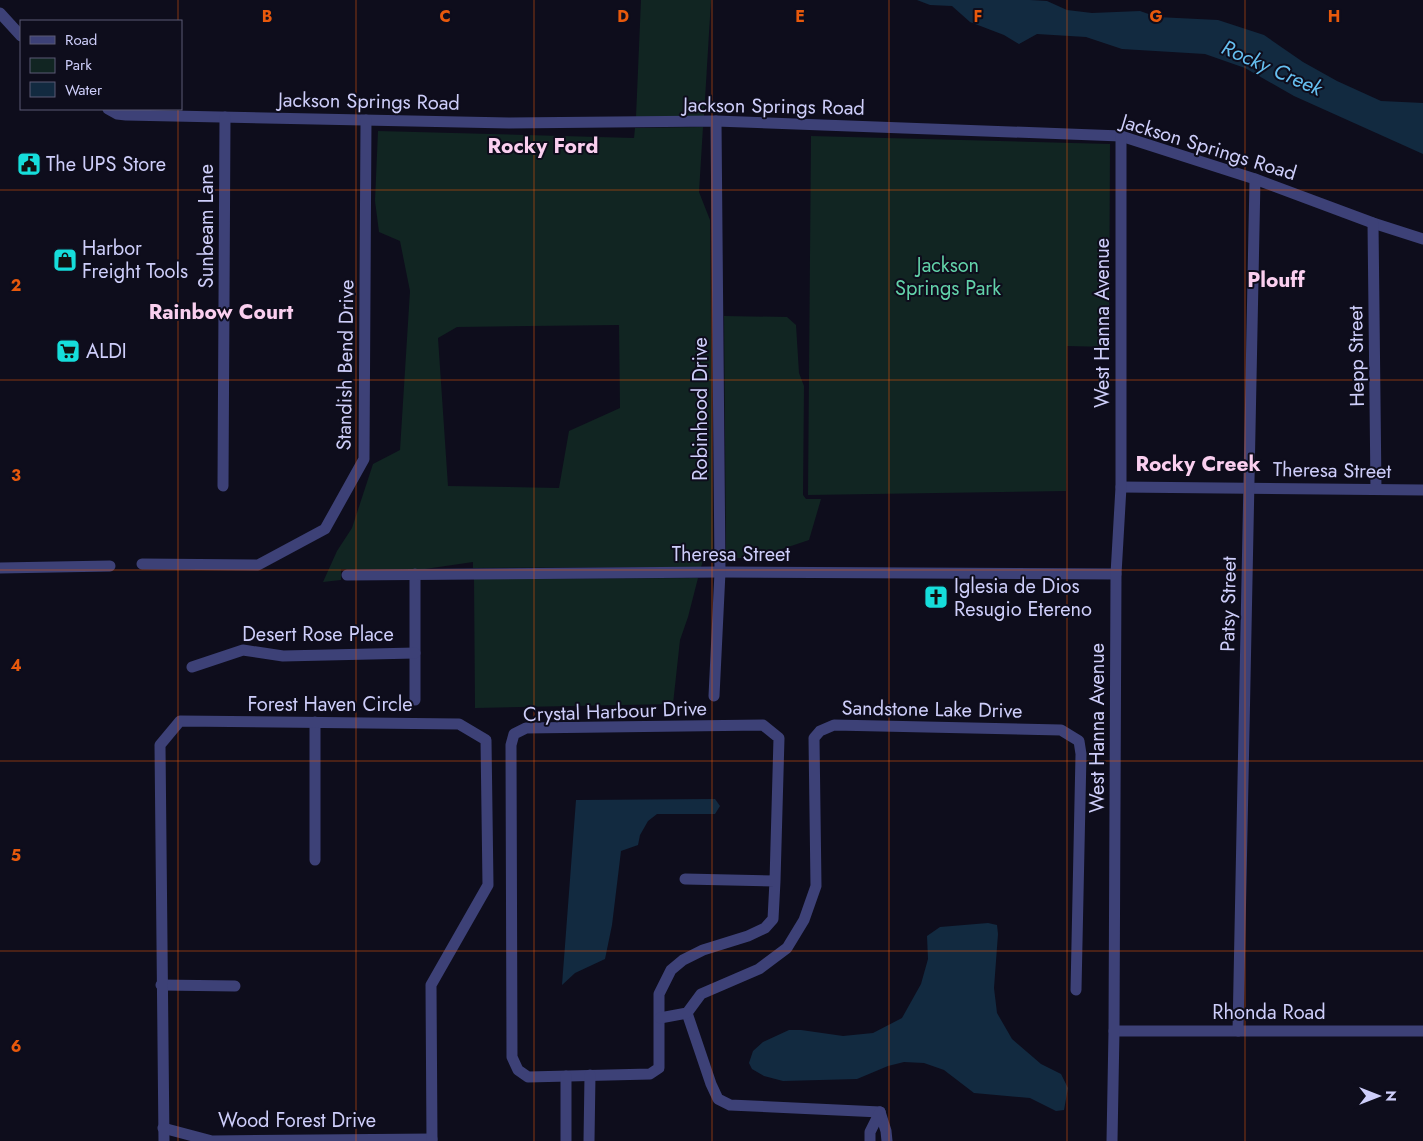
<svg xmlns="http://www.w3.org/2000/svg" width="1423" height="1141" font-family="Jost,sans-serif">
	<rect width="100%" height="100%" fill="#0e0d1c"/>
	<g fill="#112522" fill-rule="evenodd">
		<path d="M641,0H711L704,116L636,117Z"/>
		<path d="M703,127L699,192L710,220L713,558H704L701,567L473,568V562L425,569H341V580L323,582L337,551L352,528L373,464L400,450L410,291L400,241L379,232L375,201L378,131L634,138L635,128ZM619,325L620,408L569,431L559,488L448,486L438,338L457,327Z"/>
		<path d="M811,136L1110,144L1109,347L1067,346L1066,491L808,495Z"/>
		<path d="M724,316L787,317L796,325L799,373L804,386L803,495L806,499H821L809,540L755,558H726Z"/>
		<path d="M698,578L688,617L680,640L673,704L475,708L474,579Z"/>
	</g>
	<g fill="#122a40">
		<path d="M917,0H1030L1047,1L1067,10L1092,13L1140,11L1157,17L1218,20L1264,35L1303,62L1337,81L1381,101L1423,103V154L1294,96L1245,68L1205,54L1122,49L1086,37L1037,34L1019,44L1004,35L970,22L952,6L930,5Z"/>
		<path d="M715,799L720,806L715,814H657L648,821L640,835L638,845L621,851L612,925L605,959L575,973L562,985L576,800Z"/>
		<path d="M988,923L997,925L998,934L994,988L997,1013L1012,1039L1041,1064L1061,1074L1068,1088L1064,1110L1056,1111L1030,1098L974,1093L944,1070L924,1063L904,1062L888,1066L857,1079L783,1081L764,1076L752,1069L749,1063L753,1051L763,1042L789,1030H801L843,1036L873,1033L902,1018L921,984L928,959L927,936L940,927Z"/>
	</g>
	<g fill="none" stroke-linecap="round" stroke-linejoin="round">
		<g stroke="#3d4177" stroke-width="11">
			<path d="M0,13L21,36"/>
			<path d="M108,109L117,114L126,115L509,123L716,121L1121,136L1255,179L1373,223L1423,239"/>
			<path d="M1373,223L1376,489"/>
			<path d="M223,486L225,117"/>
			<path d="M1121,487L1423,490"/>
			<path d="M142,564L258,565L325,529L364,459L366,120"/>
			<path d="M0,568L110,566"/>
			<path d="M415,574V700"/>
			<path d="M347,575L720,572L1116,574"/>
			<path d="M192,667L243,650L283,656L415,653"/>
			<path d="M714,696L720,572L716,121"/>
			<path d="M315,860V722"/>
			<path d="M685,879L775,881L779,738L763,725L526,728L514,734L511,745L512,1057L518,1070L528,1077L650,1074L659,1068V994L671,970L683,960L703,950L748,936L765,928L773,919L775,881"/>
			<path d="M161,985L235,986"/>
			<path d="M687,1013L711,1084L718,1099L730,1105L880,1112"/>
			<path d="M660,1018L687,1013L701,994L759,969L787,948L804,920L816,886L814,738L820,731L834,725L1061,730L1079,741L1081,754L1076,990"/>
			<path d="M1114,1031H1423"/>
			<path d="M1238,1031L1255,179"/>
			<path d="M880,1112L886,1131L887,1141"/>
			<path d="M163,1128L212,1141L432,1139"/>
			<path d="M164,1141L160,745L180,721L459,724L486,740L488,885L431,985L432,1141"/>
			<path d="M566,1141V1076"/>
			<path d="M589,1141L590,1075"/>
			<path d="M870,1141V1132L880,1112"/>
			<path d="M1112,1141L1114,1031L1116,574L1121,487V136"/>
		</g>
	</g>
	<path fill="none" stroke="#e8590c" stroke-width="1" stroke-opacity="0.55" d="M178,0V21M356,0V1141M534,0V1141M712,0V1141M889,0V1141M1067,0V1141M1245,0V1141M178,109V1141M0,190H1423M0,380H1423M0,570H1423M0,761H1423M0,951H1423"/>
	<defs>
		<g id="civic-square" transform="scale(1.25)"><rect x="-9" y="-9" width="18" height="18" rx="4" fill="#16dddb" stroke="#0e0d1c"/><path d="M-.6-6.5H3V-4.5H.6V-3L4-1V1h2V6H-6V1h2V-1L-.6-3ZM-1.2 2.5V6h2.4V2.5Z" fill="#111"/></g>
		<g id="shop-square" transform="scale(1.25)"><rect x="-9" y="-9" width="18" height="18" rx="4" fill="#16dddb" stroke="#0e0d1c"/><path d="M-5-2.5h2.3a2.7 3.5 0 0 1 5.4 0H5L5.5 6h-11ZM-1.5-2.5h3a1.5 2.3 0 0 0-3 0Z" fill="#111"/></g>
		<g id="supermarket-square" transform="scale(1.25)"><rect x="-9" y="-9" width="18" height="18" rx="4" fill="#16dddb" stroke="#0e0d1c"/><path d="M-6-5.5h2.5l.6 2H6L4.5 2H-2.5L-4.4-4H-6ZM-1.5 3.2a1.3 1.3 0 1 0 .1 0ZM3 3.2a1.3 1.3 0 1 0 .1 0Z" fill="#111"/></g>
		<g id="church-square" transform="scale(1.25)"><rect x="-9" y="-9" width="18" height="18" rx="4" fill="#16dddb" stroke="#0e0d1c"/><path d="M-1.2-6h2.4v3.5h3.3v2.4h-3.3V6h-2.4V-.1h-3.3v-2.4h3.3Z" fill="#111"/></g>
	</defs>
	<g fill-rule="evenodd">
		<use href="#civic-square" x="29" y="164"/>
		<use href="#shop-square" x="65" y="260"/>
		<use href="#supermarket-square" x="68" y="351"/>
		<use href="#church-square" x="936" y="597"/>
	</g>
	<g text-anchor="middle" stroke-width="4" stroke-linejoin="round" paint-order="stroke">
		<g font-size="20" fill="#cecefa" stroke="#0e0d1c">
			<text transform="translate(369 101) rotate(1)" y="7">Jackson Springs Road</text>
			<text transform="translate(774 106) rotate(1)" y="7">Jackson Springs Road</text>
			<text transform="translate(1209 147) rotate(17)" y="7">Jackson Springs Road</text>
			<text transform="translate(206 226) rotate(-90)" y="7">Sunbeam Lane</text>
			<text transform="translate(1102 323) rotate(-90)" y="7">West Hanna Avenue</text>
			<text transform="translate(1356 356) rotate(-91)" y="7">Hepp Street</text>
			<text transform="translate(345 365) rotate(-89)" y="7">Standish Bend Drive</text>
			<text transform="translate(700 409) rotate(-90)" y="7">Robinhood Drive</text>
			<text transform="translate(1332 470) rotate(1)" y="7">Theresa Street</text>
			<text x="731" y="561">Theresa Street</text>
			<text transform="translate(1228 604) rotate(-89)" y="7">Patsy Street</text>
			<text x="318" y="641">Desert Rose Place</text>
			<text x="330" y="711">Forest Haven Circle</text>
			<text transform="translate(932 709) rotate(1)" y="7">Sandstone Lake Drive</text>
			<text transform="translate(615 711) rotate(-2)" y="7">Crystal Harbour Drive</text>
			<text transform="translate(1097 728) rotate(-90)" y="7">West Hanna Avenue</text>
			<text x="1269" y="1019">Rhonda Road</text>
			<text x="297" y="1127">Wood Forest Drive</text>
		</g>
		<g font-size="20" fill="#cecefa" stroke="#0e0d1c" text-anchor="start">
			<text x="46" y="171">The UPS Store</text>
			<text x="82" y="255">Harbor<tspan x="82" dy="23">Freight Tools</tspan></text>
			<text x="86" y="358">ALDI</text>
			<text x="954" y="593">Iglesia de Dios<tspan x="954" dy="23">Resugio Etereno</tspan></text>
		</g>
		<g font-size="20" fill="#62d2a9" stroke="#0e0d1c">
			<text x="948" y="272">Jackson<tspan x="948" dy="23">Springs Park</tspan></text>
		</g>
		<g font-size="21" font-style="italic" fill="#66bff0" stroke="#0e0d1c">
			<text transform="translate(1272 68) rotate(24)" y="7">Rocky Creek</text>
		</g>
		<g font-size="21" font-weight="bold" fill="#facfef" stroke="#0e0d1c">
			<text x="543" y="153">Rocky Ford</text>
			<text x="1276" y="287">Plouff</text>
			<text x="221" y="319">Rainbow Court</text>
			<text x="1198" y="471">Rocky Creek</text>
		</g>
	</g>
	<g font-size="16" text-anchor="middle" font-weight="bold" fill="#e8590c" stroke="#0e0d1c" stroke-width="4" stroke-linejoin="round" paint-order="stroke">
		<text x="267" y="22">B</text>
		<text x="445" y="22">C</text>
		<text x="623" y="22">D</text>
		<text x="800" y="22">E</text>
		<text x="978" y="22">F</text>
		<text x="1156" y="22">G</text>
		<text x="1334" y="22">H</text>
		<text x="16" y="291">2</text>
		<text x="16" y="481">3</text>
		<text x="16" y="671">4</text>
		<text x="16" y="861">5</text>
		<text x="16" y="1052">6</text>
	</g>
	<rect x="20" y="20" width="162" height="90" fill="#0e0d1c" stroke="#5b5a75"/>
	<rect x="30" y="36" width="25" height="8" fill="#3d4177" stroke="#5b5a75"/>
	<text x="65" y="45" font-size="15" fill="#cecefa">Road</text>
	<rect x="30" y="58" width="25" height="15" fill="#112522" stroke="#5b5a75"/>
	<text x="65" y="70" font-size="15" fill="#cecefa">Park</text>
	<rect x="30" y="82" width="25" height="15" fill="#122a40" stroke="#5b5a75"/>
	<text x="65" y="95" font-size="15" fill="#cecefa">Water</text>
	<g transform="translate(1378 1096) rotate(90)" stroke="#0e0d1c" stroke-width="4" paint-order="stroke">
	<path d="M0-4L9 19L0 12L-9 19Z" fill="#cecefa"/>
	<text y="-8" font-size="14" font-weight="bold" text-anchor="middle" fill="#cecefa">N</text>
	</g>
</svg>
